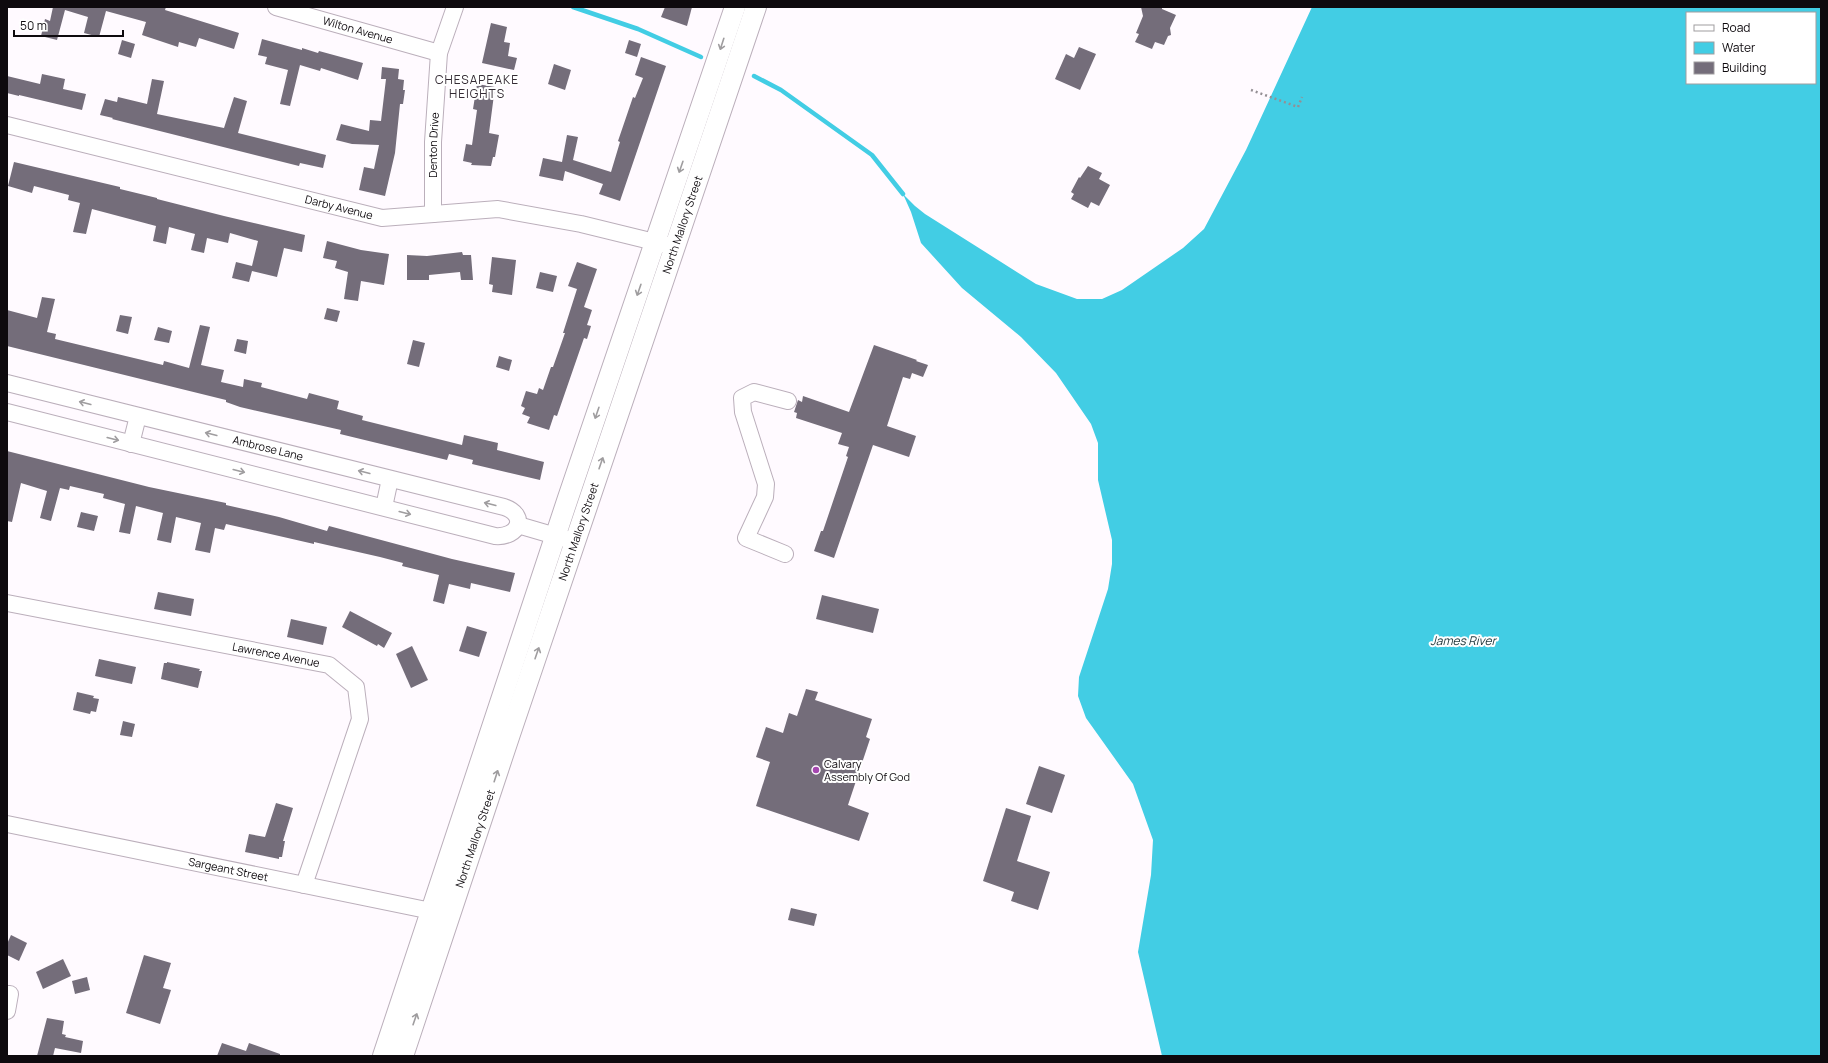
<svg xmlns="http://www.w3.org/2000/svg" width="1828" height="1063" font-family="Manrope,sans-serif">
	<rect width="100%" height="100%" fill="#fffaff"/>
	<path fill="#42cde4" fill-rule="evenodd" d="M1312,7H1821V1056H1162L1138,952L1151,875L1153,840L1133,784L1086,718L1078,696L1079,677L1108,589L1112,564V540L1098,480V443L1091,424L1056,373L1021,337L962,288L921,243L911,212L903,194L915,206L925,214L1036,284L1077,299H1102L1122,290L1183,248L1204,229L1246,150ZM1687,13H1815V83H1687Z"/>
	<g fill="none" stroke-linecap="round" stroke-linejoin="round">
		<g stroke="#42cde4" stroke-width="4.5">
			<path d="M573,7L638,29L701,57"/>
			<path d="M754,76L781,90L872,155L903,194"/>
		</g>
	</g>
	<g fill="#746d7a">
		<path d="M53,7H166L165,10L239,33L234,49L199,38L196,47L179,42L178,47L142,35L146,22L106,11L99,37L84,33L88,17L65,10L57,40L41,36L45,19L50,21Z"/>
		<path d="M665,7H692L687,26L661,17Z"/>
		<path d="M1141,7H1162V9L1176,15L1170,28L1171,35L1168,36L1164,45L1155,42L1152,49L1135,42L1139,34L1136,33L1143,16Z"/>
		<path d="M491,23L507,27L504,42L510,43L508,56L517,58L514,70L482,63Z"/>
		<path d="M262,39L302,50V48L318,53L319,51L363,63L358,80L321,68L320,71L300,65L290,106L280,104L288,70L265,64L267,57L258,55Z"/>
		<path d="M122,40L135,44L131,58L118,54Z"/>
		<path d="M629,40L641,44L637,57L625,53Z"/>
		<path d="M1079,47L1096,54L1080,90L1055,79L1066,54L1074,58Z"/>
		<path d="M641,57L666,66L620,201L599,194L603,184L565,171L563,181L539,176L543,158L562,162L567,135L578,137L573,160L611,172L620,142L618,141L633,97L635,98L643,78L635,75Z"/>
		<path d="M554,64L571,70L565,90L548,84Z"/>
		<path d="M382,67L399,69L398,79L404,80L403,90H405L403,104H400L395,153L385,196L359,190L364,167L374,169L379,145L352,144L336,140L341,124L369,131L370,120L381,121L386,79H381Z"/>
		<path d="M42,74L65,79L63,89L86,94L82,110L19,95V96L7,93V76L40,84Z"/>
		<path d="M152,79L164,81L157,114L224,128L234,97L247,101L238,133L326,155L323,168L300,163L299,166L112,119L113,118L100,115L105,99L117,102L118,97L147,104Z"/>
		<path d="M477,84L495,87L489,133L499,135L495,157H493L491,166L471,165L472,163L463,161L466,144L472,145L477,110L473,109Z"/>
		<path d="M14,162L120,187V189L157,198V199L224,216L305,235L302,252L284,248L277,277L252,271L249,282L232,278L236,262L252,266L258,241L230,233L228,243L207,238L204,253L191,250L195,234L169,227L166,244L153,241L156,226L92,209L86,234L73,232L80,203L68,200L69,195L34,186L32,193L8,186Z"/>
		<path d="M1088,166L1102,173L1099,179L1110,185L1099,206L1091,202L1088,208L1071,199L1074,194L1071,192L1079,177L1080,178Z"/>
		<path d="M327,241L361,250L389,254L384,285L361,281L358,301L344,299L348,272L335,268L337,261L323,258Z"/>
		<path d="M462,252L463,255H471L473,280H461L460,272L429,275V280H407V255L427,256Z"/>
		<path d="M492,257L516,260L512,295L492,292L493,285L489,284Z"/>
		<path d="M577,262L597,269L584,307L592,310L587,325L591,326L587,339L584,338L557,416L554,415L549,430L527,423L530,417L522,414L525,408L521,406L526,391L537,394L539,388L543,390L551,367H553L565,333H563L577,289L568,286Z"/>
		<path d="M540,272L557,276L553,292L536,288Z"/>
		<path d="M42,297L55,299L47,332L56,334L55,339L163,365L164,361L189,368L200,325L210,327L201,365L224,370L221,382L243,387L244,379L262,383L261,387L307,399L309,393L339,401L337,409L363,416L362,420L462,445L464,435L498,443L497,450L544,462L540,480L472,464L473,460L449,454L447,460L340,434L341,430L240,407L226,402V400L7,346V310L37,318Z"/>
		<path d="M327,308L340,311L337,322L324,319Z"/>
		<path d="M120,315L132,317L128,334L116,331Z"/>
		<path d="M158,327L172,331L169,343L154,340Z"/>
		<path d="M237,339L248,341L246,354L234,351Z"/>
		<path d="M413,340L425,343L419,367L407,364Z"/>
		<path d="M874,345L917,360L916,361L928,365L923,377L912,373L910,379L903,377L887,426L916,436L909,457L873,445L834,558L814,551L821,531H823L848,457L846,456L849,447L838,444L842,433L796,418L797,413L794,412L798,400L802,402L803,396L849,412Z"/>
		<path d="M499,356L512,360L509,371L496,367Z"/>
		<path d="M7,451L149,487L226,503V505L279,517L327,531L329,526L452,559L515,573L510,592L471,583L470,589L449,584L444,604L433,601L439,575L402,566L403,563L380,557L314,542V544L226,524L224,530L215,528L210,553L195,550L201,523L176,517L171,543L157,540L163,513L136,506L130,534L119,532L125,504L103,498L104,494L70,486L69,490L60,488L51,521L40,518L47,491L21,483L12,522L7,521Z"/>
		<path d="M81,512L98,516L94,531L77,527Z"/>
		<path d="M158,592L194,599L191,616L154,609Z"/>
		<path d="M822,595L879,609L873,633L816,619Z"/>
		<path d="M350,611L392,633L384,648L378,644L377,646L342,627Z"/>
		<path d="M291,619L327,627L323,645L287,637Z"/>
		<path d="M467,626L487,632L479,657L459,651Z"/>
		<path d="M412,646L428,680L411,688L396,654Z"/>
		<path d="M99,659L136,667L132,684L95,676Z"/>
		<path d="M167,662L200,669L199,671H202L198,688L161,679L164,663H167Z"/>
		<path d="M806,689L818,692L815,700L872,719L866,737L870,739L848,805L869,813L859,841L756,806L770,762L756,757L766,727L783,733L789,713L797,716Z"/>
		<path d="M77,692L94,696L93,698L99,699L96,712L91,711L90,714L73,710Z"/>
		<path d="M123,721L135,724L132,737L120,735Z"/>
		<path d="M1039,766L1065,775L1052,813L1026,804Z"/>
		<path d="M276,803L293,808L283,841H285L282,857H279V859L245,852L249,834L265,837Z"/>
		<path d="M1006,808L1031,816L1017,861L1050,872L1038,910L1011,901L1014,892L983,881Z"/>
		<path d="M791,908L817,914L814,926L788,920Z"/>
		<path d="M11,935L27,943L19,961L7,955V944Z"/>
		<path d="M144,955L171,963L163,988L171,990L160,1024L126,1013Z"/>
		<path d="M63,959L71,976L43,989L36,972Z"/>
		<path d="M87,977L90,990L75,994L72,981Z"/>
		<path d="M47,1018L64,1021L62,1034L66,1035L65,1037L83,1041L81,1053L55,1048L53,1056H37Z"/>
		<path d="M222,1043L246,1051L249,1043L280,1054V1056H217Z"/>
	</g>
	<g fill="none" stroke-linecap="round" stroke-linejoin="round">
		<g stroke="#bbafbb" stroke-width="18">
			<g id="minor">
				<path id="s1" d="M276,7L439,53"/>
				<path id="s2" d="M7,125L382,218L498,209L581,224L675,247"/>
				<path id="s3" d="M433,214V142L439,53L455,7"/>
				<path id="s4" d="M7,383L504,507C528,515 519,538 495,536L7,412"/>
				<path d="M131,444L138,416"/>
				<path d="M384,507L390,479"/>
				<path d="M518,525L566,539"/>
				<path d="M785,554L746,538L765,497L766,484L743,412L742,398L754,392L788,401"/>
				<path id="s5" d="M7,603L329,665L356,687L360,719L304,885"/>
				<path id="s6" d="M7,824L441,913"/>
				<path d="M7,994H10L7,1011"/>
			</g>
		</g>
		<g stroke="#bbafbb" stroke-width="22">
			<g id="major">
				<path d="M383,1056L568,498L735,7"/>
				<path id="s7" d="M403,1056L510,734L756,7"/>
			</g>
		</g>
		<path stroke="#948f94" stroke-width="2.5" stroke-dasharray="2 3" stroke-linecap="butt" d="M1251,90L1298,107L1302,97"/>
		<use href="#minor" stroke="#fff" stroke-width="16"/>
		<use href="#major" stroke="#fff" stroke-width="20"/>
	</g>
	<defs><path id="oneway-shaft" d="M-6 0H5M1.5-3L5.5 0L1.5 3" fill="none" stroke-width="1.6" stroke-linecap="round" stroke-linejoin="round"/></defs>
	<g stroke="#9f9d9f">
		<use href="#oneway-shaft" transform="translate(722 44) rotate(108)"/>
		<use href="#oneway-shaft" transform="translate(681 167) rotate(109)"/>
		<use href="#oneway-shaft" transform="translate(639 290) rotate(109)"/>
		<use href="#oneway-shaft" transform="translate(85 403) rotate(-166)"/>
		<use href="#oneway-shaft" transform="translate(597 413) rotate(109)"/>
		<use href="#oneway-shaft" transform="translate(211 434) rotate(-166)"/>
		<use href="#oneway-shaft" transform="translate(113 439) rotate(14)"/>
		<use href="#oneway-shaft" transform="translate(601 463) rotate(-71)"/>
		<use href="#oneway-shaft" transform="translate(239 471) rotate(14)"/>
		<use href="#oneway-shaft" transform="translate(364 472) rotate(-166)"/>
		<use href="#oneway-shaft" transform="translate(490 504) rotate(-166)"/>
		<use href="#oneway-shaft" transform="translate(405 513) rotate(14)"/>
		<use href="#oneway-shaft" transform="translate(537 653) rotate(-71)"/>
		<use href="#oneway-shaft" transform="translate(496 776) rotate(-72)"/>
		<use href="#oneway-shaft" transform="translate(415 1019) rotate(-71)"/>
	</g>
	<circle fill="#a547b0" stroke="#fff" stroke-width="1.5" cx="816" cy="770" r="4"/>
	<g text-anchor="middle" stroke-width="4" stroke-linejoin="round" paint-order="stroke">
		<g font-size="11" fill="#0e0a0e" stroke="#fff">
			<text dy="4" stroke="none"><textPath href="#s1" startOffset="85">Wilton Avenue</textPath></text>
			<text dy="4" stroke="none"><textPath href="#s3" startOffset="69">Denton Drive</textPath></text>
			<text dy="4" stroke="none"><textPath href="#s2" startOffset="342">Darby Avenue</textPath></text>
			<text dy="4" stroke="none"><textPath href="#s7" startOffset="877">North Mallory Street</textPath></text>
			<text dy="4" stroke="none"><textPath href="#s4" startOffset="269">Ambrose Lane</textPath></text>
			<text dy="4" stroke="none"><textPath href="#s7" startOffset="553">North Mallory Street</textPath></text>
			<text dy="4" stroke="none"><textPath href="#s5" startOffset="274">Lawrence Avenue</textPath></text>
			<text dy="4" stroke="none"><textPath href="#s7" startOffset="229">North Mallory Street</textPath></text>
			<text dy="4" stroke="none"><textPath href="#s6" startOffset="226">Sargeant Street</textPath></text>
		</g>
		<g font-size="11" fill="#0e0a0e" stroke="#fff" text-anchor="start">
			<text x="824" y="768">Calvary<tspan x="824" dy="13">Assembly Of God</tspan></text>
		</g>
		<g font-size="12" letter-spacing="1" fill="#342b34" stroke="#fff">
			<text x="477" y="84">CHESAPEAKE<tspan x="477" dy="14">HEIGHTS</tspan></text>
		</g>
		<g font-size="12" font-style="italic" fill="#1f363a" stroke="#fff">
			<text x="1463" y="645">James River</text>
		</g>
	</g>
	<rect width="1828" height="1063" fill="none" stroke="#0e0a0e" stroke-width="16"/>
	<rect x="1686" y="12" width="130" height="72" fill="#ffffff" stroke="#9f9d9f"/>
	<rect x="1694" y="25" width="20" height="6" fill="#ffffff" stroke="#9f9d9f"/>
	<text x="1722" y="32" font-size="12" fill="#0e0a0e">Road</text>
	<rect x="1694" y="42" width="20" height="12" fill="#42cde4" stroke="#9f9d9f"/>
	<text x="1722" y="52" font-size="12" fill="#0e0a0e">Water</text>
	<rect x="1694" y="62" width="20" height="12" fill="#746d7a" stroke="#9f9d9f"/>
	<text x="1722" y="72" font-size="12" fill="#0e0a0e">Building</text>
	<path d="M14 30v6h109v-6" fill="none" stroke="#0e0a0e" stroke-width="2"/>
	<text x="20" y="30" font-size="12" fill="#0e0a0e" stroke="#ffffff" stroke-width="3" paint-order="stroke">50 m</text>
</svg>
